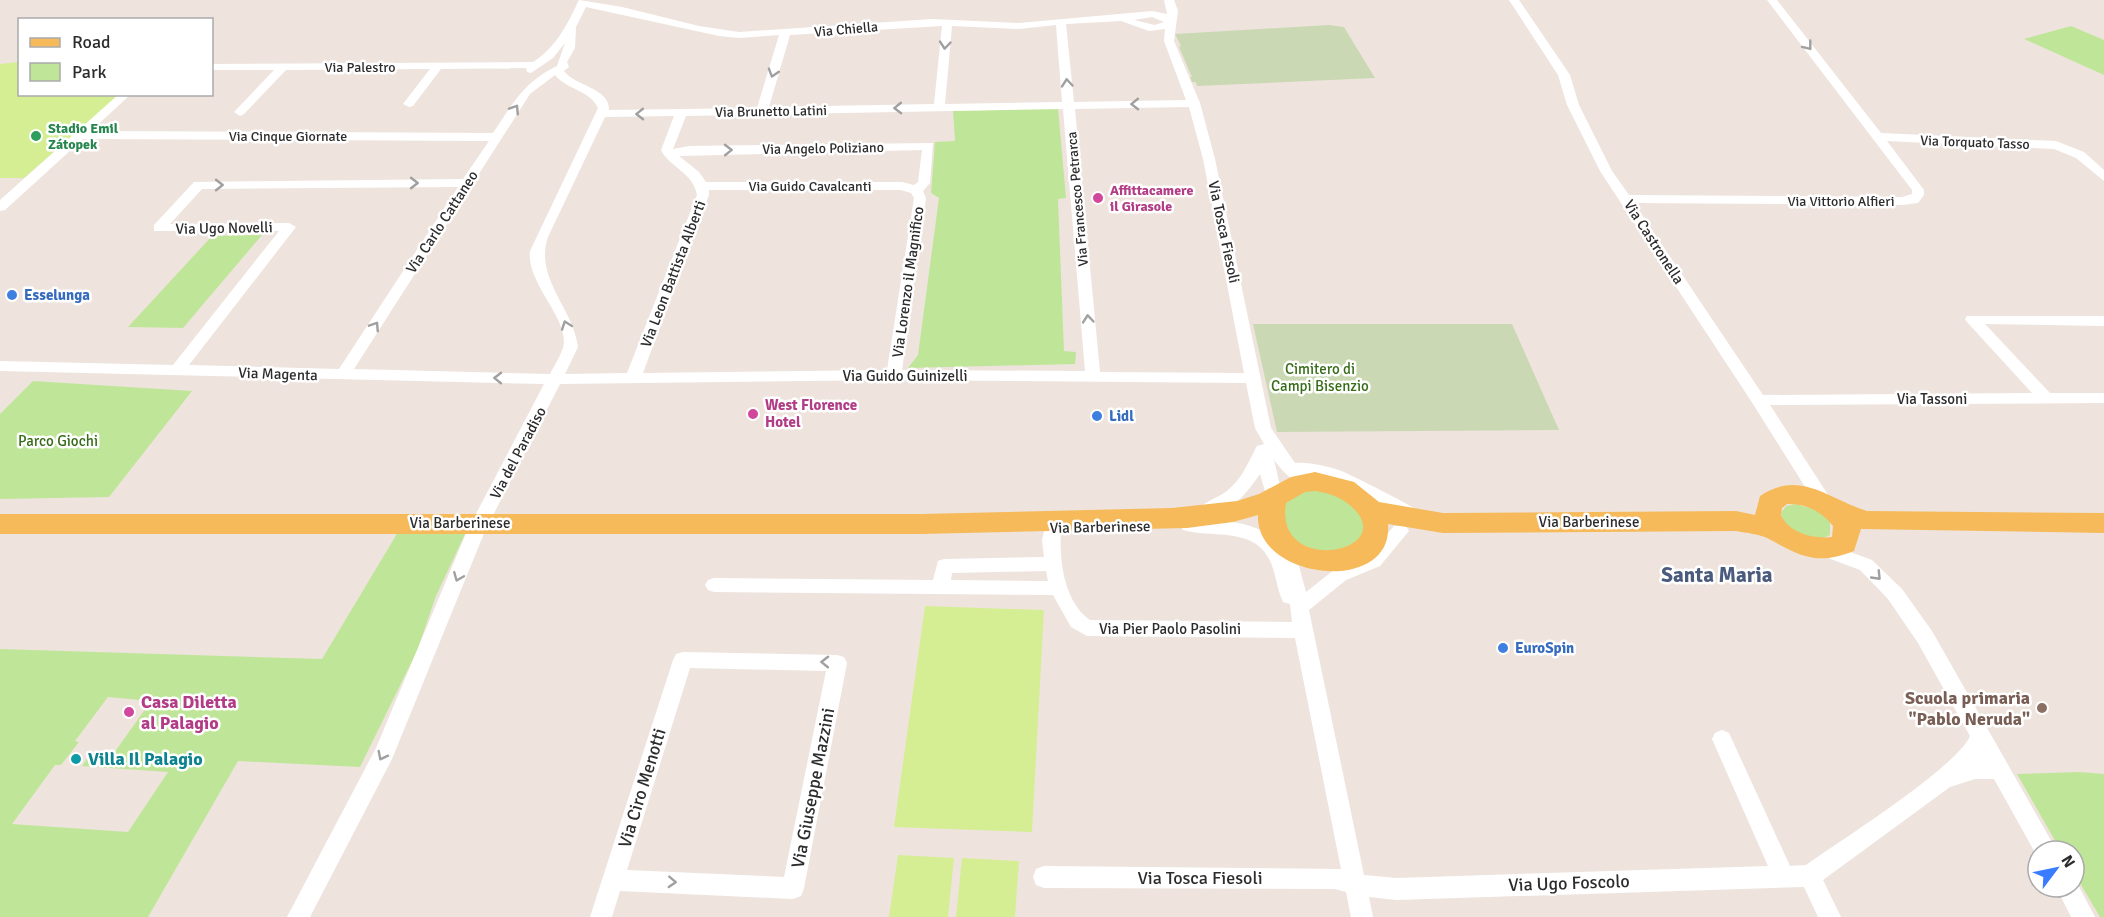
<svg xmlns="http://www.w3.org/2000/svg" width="2104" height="917" font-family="Signika,sans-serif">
	<rect width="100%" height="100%" fill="#eee4dd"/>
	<g fill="#bfe698" fill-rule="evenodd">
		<path d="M2071,26L2104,40V75L2024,39Z"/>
		<path d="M1058,108L1066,198L1058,199L1064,351L1076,352L1075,364L908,368L918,355L939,198L931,193L935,142L955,141L953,111Z"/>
		<path d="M262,235L183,328L128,327L212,236Z"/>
		<path d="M33,381L192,391L109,497L0,499V414Z"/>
		<path d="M1308,489L1334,491L1363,514L1365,534L1350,550L1310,551L1287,536L1281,506Z"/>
		<path d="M1796,504L1817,510L1830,522V535C1814,545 1785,532 1781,513L1786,506Z"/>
		<path d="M398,532H466L436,596L417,651L360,767L238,761L148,917H0V649L322,659ZM108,697L151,701L114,753L92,752L82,766L168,772L128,832L12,824L55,765H61L79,742L75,741Z"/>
		<path d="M2079,772L2104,774V917H2100L2074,873V851H2061L2017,774Z"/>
	</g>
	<g fill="#cbd8b4">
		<path d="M1329,25L1344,27L1375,78L1197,86L1196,82H1192L1190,77H1192L1179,47L1181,46L1175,34Z"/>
		<path d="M1253,324H1512L1559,430L1277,432Z"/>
	</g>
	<g fill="#d5ee94">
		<path d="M19,62L20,94L120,95L24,178H0V64Z"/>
		<path d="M925,606L1044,610L1032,832L894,827Z"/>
		<path d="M898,855L954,858L948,917H889Z"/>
		<path d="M962,858L1019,861L1015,917H956Z"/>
	</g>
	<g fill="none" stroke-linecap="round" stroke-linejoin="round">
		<g fill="#fff" fill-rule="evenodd">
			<path d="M579,0L622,7L699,26L739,32L932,19L1019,23L1152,11L1167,14L1164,0H1174L1178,11L1174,41L1200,103L1215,159L1271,428L1295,463C1309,462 1333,467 1346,473C1355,477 1415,507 1418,511L1415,516C1393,522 1356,490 1335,482C1329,480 1322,479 1316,478L1318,482L1316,486C1300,491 1283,472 1274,460L1283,498L1280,502H1268L1260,474C1249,491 1222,524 1199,517L1196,512C1202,502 1219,498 1228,490C1243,478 1248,462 1257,446L1264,444L1255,428L1246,383L894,380L560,384L485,531L392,759L310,917H287L376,748L467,531L544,384L0,371V361L173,365L279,231H154V225L194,182L463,179L489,141L83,139L5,210L0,211V200L119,94H131L91,131L493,133C513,103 524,82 557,66L565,43L553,58L531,73L527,72L526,68L441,69L413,106L409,107L403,104L430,69L286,70L244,114L240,116L234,112L236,110L274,70H212V64L533,62C556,48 568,23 579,0ZM586,7L719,36L739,38L779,35L757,108L609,110C610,88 575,86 564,71L569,67L567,62L575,48L576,27ZM1152,17L1164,22L1155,25L1134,20ZM1121,21L1149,31L1165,29L1164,41L1186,100L1074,102L1066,24ZM1056,25L1062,102L945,104L952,26L1019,29ZM942,26L934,104L769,107L790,35ZM555,75C567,90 590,90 598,108L530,251C526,284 571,320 563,348C560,357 554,366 550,374L354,369L530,94ZM1189,107L1203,159L1244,373L1100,372L1075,109ZM1063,109L1085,371L902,370L926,198L923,191L930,183L933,143L689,146L673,149L686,116ZM674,116L661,150C670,168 693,172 697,195L627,373L565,374L578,347C573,308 534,278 548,237L605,117ZM922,150L918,182L914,185L902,182H706L699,172L679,156ZM458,187L339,369L189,365L296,227L289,223L170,224L202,189ZM709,190H901L911,193L914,198L887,370L643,373L709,195Z"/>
			<path d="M1509,0H1519L1570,75L1579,105L1612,171L1629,195L1902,197L1912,194V190L1767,0H1777L1881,133L2056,141L2084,152L2104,170V181L2076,158L2054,149L1887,141L1924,190V195L1918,203L1902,205L1634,203L1763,395L2032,393L1967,322L1965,319L1967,316H2104V326L1985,324L2050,393H2104V403L1770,405L1834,504L1831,509H1819L1753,404L1600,171L1567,105L1558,75Z"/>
			<path d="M1189,518C1218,521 1258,519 1278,544L1286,538L1292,540L1306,592L1334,570L1368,556L1394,526H1406L1409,531L1380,566L1346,580L1309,610L1364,875L1396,878L1768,866L1712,739L1715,733L1722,730L1729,733L1790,866L1806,865C1840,841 1957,767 1970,736L1918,643L1888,599L1860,570L1820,555L1817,550L1820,545L1826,543L1872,560L1902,589L1932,631L2057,851H2038V858L1994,779H1975L1950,787L1823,880L1841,917H1818L1804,887L1396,900L1369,897L1373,917H1351L1346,892L1335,889L1044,888L1036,885L1033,877L1036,869L1044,866L1341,869L1295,638L1087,636L1071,627L1053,595L714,592L708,590L705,585L708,580L714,578L933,580L938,561L944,559L1044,557L1042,540L1046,523H1058L1061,528C1059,558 1063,601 1090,620L1292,622L1290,604L1283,602L1281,597C1276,584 1275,569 1268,557C1251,527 1210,538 1183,530L1180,525L1183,520ZM1046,571L1048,581L951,580L952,573Z"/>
			<path d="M683,652L837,655L844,657L847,663L804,888L801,896L793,899L620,891L612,917H590L673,660L676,654ZM690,668L826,671L784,877L627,870Z"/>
			<path d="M2075,879L2095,917H2071L2056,887H2074Z"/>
		</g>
		<path fill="#f6ba5a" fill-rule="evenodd" d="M1315,472L1354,482L1379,502L1443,513L1736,511L1755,515L1760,496C1800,469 1828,499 1867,511L2104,513V533L1861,529L1854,551C1817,566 1800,556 1769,539C1760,534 1746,533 1736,531L1443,533L1388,524C1394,595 1255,581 1258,515L1233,522L1187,528L921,534H0V514H921L1172,508L1237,501L1259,494L1291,477ZM1315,491C1331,493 1345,499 1356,511C1393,554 1274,575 1286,503L1305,492ZM1787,504C1805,503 1821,511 1833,526L1832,537C1814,539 1790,534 1781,515L1782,508Z"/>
	</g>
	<defs><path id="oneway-chevron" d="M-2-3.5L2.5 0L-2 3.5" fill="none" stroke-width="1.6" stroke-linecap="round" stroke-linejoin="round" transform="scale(1.5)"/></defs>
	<g stroke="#a0a0a0">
		<use href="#oneway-chevron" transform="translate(945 45) rotate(95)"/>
		<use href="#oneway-chevron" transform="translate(1808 46) rotate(52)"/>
		<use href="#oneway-chevron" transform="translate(773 73) rotate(107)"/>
		<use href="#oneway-chevron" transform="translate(1067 83) rotate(-95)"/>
		<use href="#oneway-chevron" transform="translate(1135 104) rotate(179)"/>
		<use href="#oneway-chevron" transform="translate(898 108) rotate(179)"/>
		<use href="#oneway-chevron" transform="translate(515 109) rotate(-57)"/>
		<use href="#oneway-chevron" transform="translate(640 114) rotate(179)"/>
		<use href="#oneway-chevron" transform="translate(728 150) rotate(-1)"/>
		<use href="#oneway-chevron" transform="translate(414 183)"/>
		<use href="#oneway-chevron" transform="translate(219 185)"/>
		<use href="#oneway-chevron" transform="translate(1088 319) rotate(-95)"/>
		<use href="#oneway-chevron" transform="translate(566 325) rotate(-110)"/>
		<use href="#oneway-chevron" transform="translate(375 326) rotate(-57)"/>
		<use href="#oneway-chevron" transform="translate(498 378) rotate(-179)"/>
		<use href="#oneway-chevron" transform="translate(1877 576) rotate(46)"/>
		<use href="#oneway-chevron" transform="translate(458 577) rotate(112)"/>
		<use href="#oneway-chevron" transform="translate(825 662) rotate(-179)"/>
		<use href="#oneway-chevron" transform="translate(382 756) rotate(117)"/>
		<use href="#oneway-chevron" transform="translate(672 882) rotate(3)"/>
	</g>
	<circle fill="#2e9e5b" stroke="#fff" stroke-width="2" cx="36" cy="136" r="6"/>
	<g fill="#d1479c" stroke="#fff" stroke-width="2">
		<circle cx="1098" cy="198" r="6"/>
		<circle cx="753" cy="414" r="6"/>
		<circle cx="129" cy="712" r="6"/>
	</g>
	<g fill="#3f7fe0" stroke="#fff" stroke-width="2">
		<circle cx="12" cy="295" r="6"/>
		<circle cx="1097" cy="416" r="6"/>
		<circle cx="1503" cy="648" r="6"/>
	</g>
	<circle fill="#8d6e63" stroke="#fff" stroke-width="2" cx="2042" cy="708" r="6"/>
	<circle fill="#0f9aa8" stroke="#fff" stroke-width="2" cx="76" cy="759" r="6"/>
	<g text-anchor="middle" stroke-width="5" stroke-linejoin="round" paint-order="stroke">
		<g font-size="14" fill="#2c2c2c" stroke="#fff">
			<text transform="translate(846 29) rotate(-5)" y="5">Via Chiella</text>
			<text x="360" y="72">Via Palestro</text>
			<text transform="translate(771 111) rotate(-1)" y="5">Via Brunetto Latini</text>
			<text x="288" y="141">Via Cinque Giornate</text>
			<text transform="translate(1975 142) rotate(2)" y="5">Via Torquato Tasso</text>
			<text transform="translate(823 148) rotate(-1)" y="5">Via Angelo Poliziano</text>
			<text x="810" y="191">Via Guido Cavalcanti</text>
			<text transform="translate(1077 199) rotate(-95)" y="5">Via Francesco Petrarca</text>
			<text x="1841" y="206">Via Vittorio Alfieri</text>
		</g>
		<g font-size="14" font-weight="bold" fill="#27864d" stroke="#fff" text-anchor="start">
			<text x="48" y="133">Stadio Emil<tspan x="48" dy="16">Zátopek</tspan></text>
		</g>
		<g font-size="14" font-weight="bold" fill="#b23c85" stroke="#fff" text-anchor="start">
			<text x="1110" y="195">Affittacamere<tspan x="1110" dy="16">il Girasole</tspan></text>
		</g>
		<g font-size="15" fill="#2c2c2c" stroke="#fff">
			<text transform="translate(442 222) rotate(-57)" y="5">Via Carlo Cattaneo</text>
			<text transform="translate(224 228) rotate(-1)" y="5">Via Ugo Novelli</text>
			<text transform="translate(1224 232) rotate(78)" y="5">Via Tosca Fiesoli</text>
			<text transform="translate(1654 242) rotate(57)" y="5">Via Castronella</text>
			<text transform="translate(673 274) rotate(-69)" y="5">Via Leon Battista Alberti</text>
			<text transform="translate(908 282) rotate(-82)" y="5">Via Lorenzo il Magnifico</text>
			<text transform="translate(278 374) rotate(2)" y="5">Via Magenta</text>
			<text x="905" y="381">Via Guido Guinizelli</text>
			<text x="1932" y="404">Via Tassoni</text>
			<text transform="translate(518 453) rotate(-62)" y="5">Via del Paradiso</text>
			<text x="1589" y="527">Via Barberinese</text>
			<text x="460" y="528">Via Barberinese</text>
			<text transform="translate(1100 527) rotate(-1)" y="5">Via Barberinese</text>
			<text x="1170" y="634">Via Pier Paolo Pasolini</text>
		</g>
		<g font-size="15" font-weight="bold" fill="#366cbe" stroke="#fff" text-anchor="start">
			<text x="24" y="300">Esselunga</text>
			<text x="1109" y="421">Lidl</text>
			<text x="1515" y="653">EuroSpin</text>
		</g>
		<g font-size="15" fill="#366c18" stroke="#fff">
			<text x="1320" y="374">Cimitero di<tspan x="1320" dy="17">Campi Bisenzio</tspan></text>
			<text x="58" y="446">Parco Giochi</text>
		</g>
		<g font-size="15" font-weight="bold" fill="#b23c85" stroke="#fff" text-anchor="start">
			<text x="765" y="410">West Florence<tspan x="765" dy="17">Hotel</tspan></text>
		</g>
		<g font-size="18" font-weight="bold" fill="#785e54" stroke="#fff" text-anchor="end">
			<text x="2030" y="704">Scuola primaria<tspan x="2030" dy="21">"Pablo Neruda"</tspan></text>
		</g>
		<g font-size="18" font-weight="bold" fill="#b23c85" stroke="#fff" text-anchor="start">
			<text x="141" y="708">Casa Diletta<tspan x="141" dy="21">al Palagio</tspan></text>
		</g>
		<g font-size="18" font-weight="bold" fill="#0d838f" stroke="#fff" text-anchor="start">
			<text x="88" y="765">Villa Il Palagio</text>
		</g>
		<g font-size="18" fill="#2c2c2c" stroke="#fff">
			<text transform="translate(642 788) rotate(-73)" y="6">Via Ciro Menotti</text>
			<text transform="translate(813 788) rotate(-79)" y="6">Via Giuseppe Mazzini</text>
			<text x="1200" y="884">Via Tosca Fiesoli</text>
			<text transform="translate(1569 883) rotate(-2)" y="6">Via Ugo Foscolo</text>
		</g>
		<g font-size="21" font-weight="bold" fill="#4a5b7e" stroke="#fff">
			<text x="1717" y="582">Santa Maria</text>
		</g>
	</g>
	<rect x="18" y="18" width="195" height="78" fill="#ffffff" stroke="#ababab" stroke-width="1.5"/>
	<rect x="30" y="38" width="30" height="9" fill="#f6ba5a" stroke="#ababab" stroke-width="1.5"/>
	<text x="72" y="48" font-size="18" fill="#2c2c2c">Road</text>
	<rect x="30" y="63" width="30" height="18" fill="#bfe698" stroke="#ababab" stroke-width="1.5"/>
	<text x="72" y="78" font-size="18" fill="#2c2c2c">Park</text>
	<g transform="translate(2056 869) rotate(58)"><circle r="28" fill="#ffffff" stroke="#ababab" stroke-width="1.5"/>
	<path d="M0-4.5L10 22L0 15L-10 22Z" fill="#397cff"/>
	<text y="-9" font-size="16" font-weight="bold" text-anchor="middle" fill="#2c2c2c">N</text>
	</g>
</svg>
